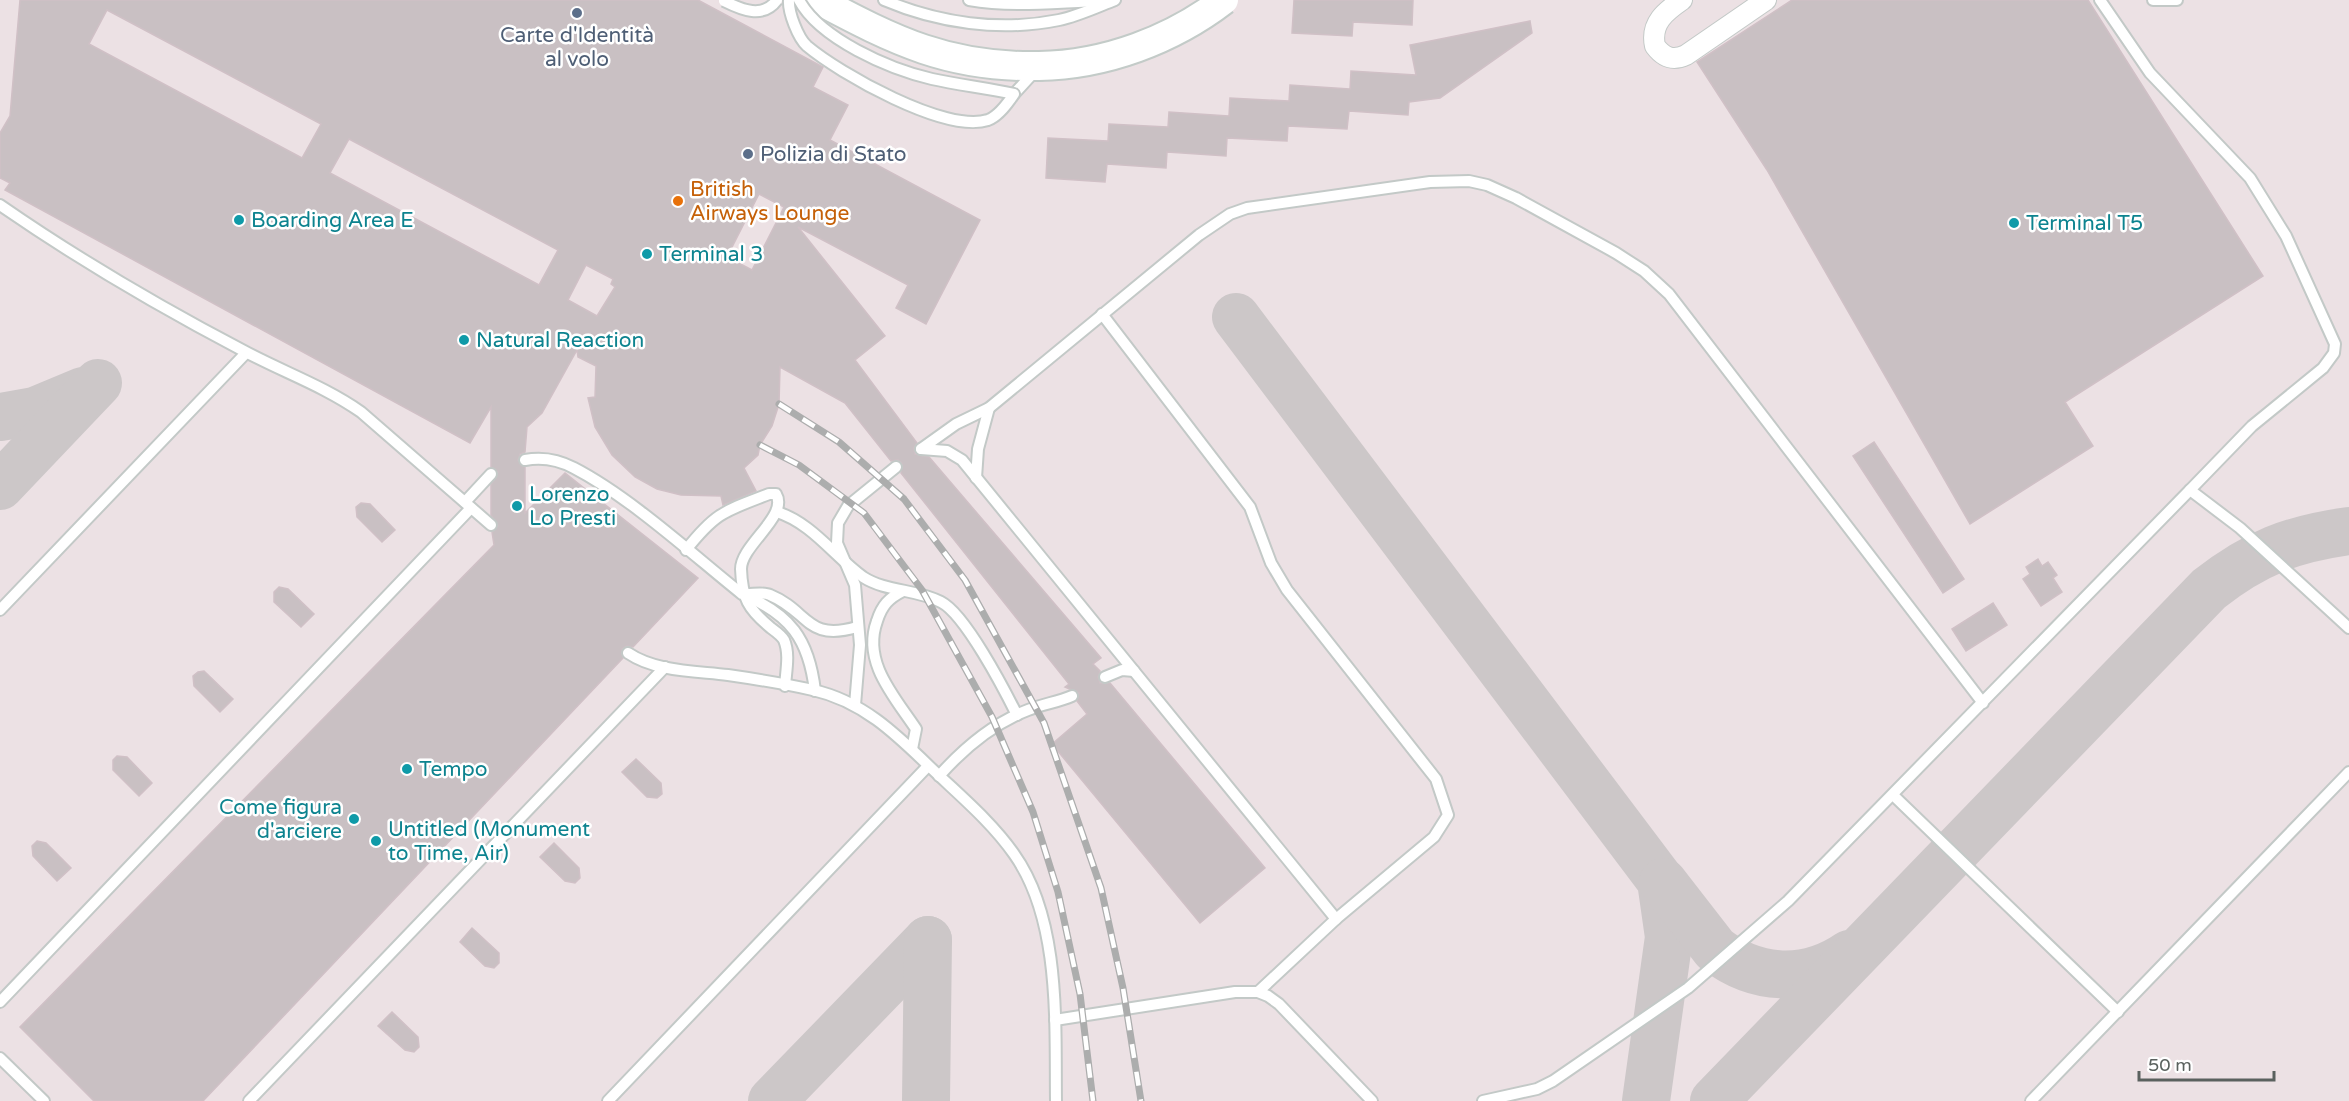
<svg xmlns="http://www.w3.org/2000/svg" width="2349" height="1101" font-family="'Varela Round',sans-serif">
	<rect width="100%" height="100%" fill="#ece1e4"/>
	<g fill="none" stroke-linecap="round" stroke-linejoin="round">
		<g stroke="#ccc7c8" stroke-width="48">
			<path d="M1236,317L1661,881L1669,937L1646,1101"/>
			<path d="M0,417L35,411L83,391"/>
			<path d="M0,486L98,383"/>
			<path d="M1663,882L1715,949C1756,981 1807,983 1849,954"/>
			<path d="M772,1101L928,940"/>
			<path d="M926,1101L928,940"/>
			<path d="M1714,1101L2209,589C2255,553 2291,539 2349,531"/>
		</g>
	</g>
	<g fill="#c9c0c3" stroke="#d0c0c6" stroke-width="1.5" fill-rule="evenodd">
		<path d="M20,0H698L823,67L813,87L848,105L830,140L980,220L926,324L896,308L908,285L798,227L885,336L855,360L917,443L914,448L915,454L929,457L1101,658L1093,664L1100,671L1098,677L1100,683H1110L1265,868L1200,923L1052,744L1087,714L1077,701L1079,693L1065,687L1069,684L901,473L902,463L898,460L891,461L845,403L780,367L779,404L772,426L760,445L758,455L744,468L756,491L723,505L721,496L681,495L657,489L635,477L612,455L595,427L588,398L595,397L596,366L578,357L577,350L542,413L527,427L525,452L520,454L518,460L525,467V513L565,473L698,578L633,647L627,646L622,649L623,658L203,1101H94L20,1027L494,545L492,532L498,526L491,515V485L498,472L491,467V407L470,443L5,190L10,183L0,178V133L10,116ZM107,10L321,124L302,158L89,44ZM349,139L558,250L539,285L330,173ZM759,194L784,207L752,270L727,257ZM586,265L613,279L611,284L615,287L597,316L568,300Z"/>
		<path d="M1294,0H1413L1412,25L1353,22L1352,36L1292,33Z"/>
		<path d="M1792,0H2088L2263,276L2065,402L2093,446L1970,524L1767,170L1697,62Z"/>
		<path d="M1530,21L1532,33L1440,98L1409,102L1408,115L1349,111L1347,129L1288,126L1287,141L1227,138L1226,156L1167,152L1166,168L1107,164L1105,182L1046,178L1048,138L1108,141L1109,124L1168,127L1169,112L1229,116L1230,98L1289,101L1290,85L1350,89L1351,71L1416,75L1410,45Z"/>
		<path d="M1874,442L1964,579L1943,593L1853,456Z"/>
		<path d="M361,503L370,504L395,530L382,542L357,517L356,507Z"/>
		<path d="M2038,559L2042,566L2048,562L2057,575L2053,578L2062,592L2041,606L2023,579L2030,574L2026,567Z"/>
		<path d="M279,587L288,589L314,614L301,627L274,602V592Z"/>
		<path d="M1993,603L2007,625L1966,651L1952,629Z"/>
		<path d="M204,671L233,699L220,712L194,686L193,676L198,672Z"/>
		<path d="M117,756L127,757L152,783L139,796L113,770V760Z"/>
		<path d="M636,759L661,783L662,794L657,798L647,797L622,772Z"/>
		<path d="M37,841L46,843L71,868L57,881L33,856L32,846Z"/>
		<path d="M554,843L579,868L580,878L575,883L565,881L540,857Z"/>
		<path d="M472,928L499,953V963L494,968L485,966L460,942Z"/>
		<path d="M392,1012L418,1037L419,1047L414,1052L405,1050L378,1026Z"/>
	</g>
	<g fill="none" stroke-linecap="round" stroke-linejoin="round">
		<g stroke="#c3c9c7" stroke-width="14">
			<g id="service">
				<path d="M884,0C938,23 1000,32 1059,20C1078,16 1097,7 1115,0"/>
				<path d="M969,0C1014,8 1057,2 1103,1"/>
				<path d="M2100,0L2150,73L2250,178L2286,236L2335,344L2334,353L2323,368L2252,426L2190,490"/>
				<path d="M2153,0H2177"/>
				<path d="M1014,94L1036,70"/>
				<path d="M0,205C78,259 160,307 244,351C283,372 324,386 361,412L491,525"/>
				<path d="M921,449L947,451L962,460L1336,919L1434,837L1448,815L1436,779L1287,590L1271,563L1250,507L1102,314"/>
				<path d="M921,449L956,424L989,408L1199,235L1230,214L1247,208L1430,182L1469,181L1487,185L1516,198L1616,253L1644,271L1669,294L1983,703"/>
				<path d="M525,460C541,457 559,460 574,468C630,497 692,554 742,594C790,614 809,639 815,691"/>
				<path d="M976,478L978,449L989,408"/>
				<path d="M465,502L491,474"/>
				<path d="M777,512C812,523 834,556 863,577C886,592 917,589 941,602C965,614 1004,689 1017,715"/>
				<path d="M686,550C716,512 725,511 769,494H776C789,516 741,545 741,569C742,598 748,609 771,628C775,631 781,635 784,640C790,654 786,671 785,686"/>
				<path d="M903,591C889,598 882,605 877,621C862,662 894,696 916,729L912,749"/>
				<path d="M747,594C754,594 764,592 770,595C809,611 806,642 857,627"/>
				<path d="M0,610L246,353"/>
				<path d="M628,653C656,672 696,671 728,675C756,679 786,684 813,690C862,701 895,733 929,766C958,794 991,821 1014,854C1061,920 1055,1023 1056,1101"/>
				<path d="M1105,677L1122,670L1134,671"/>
				<path d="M855,705L860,645L855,585L837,543L838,523L848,506L896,467"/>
				<path d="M939,776C963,749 994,723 1028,710C1043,704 1058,702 1072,696"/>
				<path d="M1894,796L2118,1012"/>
				<path d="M1336,919L1258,992L1268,996L1279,1004L1372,1101"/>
				<path d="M0,1002L471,508"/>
				<path d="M1055,1020L1235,992H1258"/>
				<path d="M0,1058L44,1101"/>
				<path d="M249,1101L665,667"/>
				<path d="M608,1101L928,766"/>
				<path d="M1483,1101L1537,1089L1553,1081L1688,988L1788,901L2190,490L2240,528L2349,628"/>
				<path d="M2031,1101L2349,772"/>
			</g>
		</g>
		<g stroke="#c3c9c7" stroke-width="22">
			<path id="minor" d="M1682,0C1666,11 1650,23 1655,46C1664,58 1673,61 1686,55L1766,0"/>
		</g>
		<g stroke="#c3cbc8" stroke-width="32">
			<path id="secondary" d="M818,0C895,41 949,68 1039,66"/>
		</g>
		<use href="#service" stroke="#fff" stroke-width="10"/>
		<use href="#minor" stroke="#fff" stroke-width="20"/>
		<use href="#secondary" stroke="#fff" stroke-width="28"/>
		<g stroke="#acadad" stroke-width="7">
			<g id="rail">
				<path d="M779,404L839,442L904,499L965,580L1044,723L1101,888L1123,988L1141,1101"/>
				<path d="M760,445L799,465L864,513L922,590L992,717L1033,812L1058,892L1080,994L1093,1101"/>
			</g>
		</g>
		<use href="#rail" stroke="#fff" stroke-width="4.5" stroke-dasharray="14" stroke-linecap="butt"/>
		<g stroke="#c3c9c7" stroke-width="14" stroke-linecap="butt">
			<g id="service-bridge">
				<path d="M789,0C788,12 798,38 807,46C839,73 946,134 988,120C999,116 1008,103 1014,94C987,88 959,85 932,79C889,69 820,39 799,0"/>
				<path d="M724,1C742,10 763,19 777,0"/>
			</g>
		</g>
		<g stroke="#c3cbc8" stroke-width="32" stroke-linecap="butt">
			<path id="secondary-bridge" d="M1039,66C1105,65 1172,40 1224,0"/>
		</g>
		<use href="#service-bridge" stroke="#fff" stroke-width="10"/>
		<use href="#secondary-bridge" stroke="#fff" stroke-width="28"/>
	</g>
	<g fill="#5c6f8a" stroke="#fff" stroke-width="2">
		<circle cx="577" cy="13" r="6"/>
		<circle cx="748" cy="154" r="6"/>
	</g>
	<circle fill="#e8710a" stroke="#fff" stroke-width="2" cx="678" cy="201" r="6"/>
	<g fill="#0f9aa8" stroke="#fff" stroke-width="2">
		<circle cx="239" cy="220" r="6"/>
		<circle cx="2014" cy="223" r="6"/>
		<circle cx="647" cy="254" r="6"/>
		<circle cx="464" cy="340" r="6"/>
		<circle cx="517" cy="506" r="6"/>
		<circle cx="407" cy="769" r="6"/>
		<circle cx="354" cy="819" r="6"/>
		<circle cx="376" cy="841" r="6"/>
	</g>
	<g text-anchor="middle" stroke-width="5" stroke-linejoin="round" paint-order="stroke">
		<g font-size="21" fill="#4e5e75" stroke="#fff">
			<text x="577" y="42">Carte d'Identità<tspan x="577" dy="24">al volo</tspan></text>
			<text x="760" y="161" text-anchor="start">Polizia di Stato</text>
		</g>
		<g font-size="21" fill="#c56008" stroke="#fff" text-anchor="start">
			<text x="690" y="196">British<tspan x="690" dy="24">Airways Lounge</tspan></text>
		</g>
		<g font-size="21" fill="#0d838f" stroke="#fff" text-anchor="start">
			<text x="251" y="227">Boarding Area E</text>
			<text x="2026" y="230">Terminal T5</text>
			<text x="659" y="261">Terminal 3</text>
			<text x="476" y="347">Natural Reaction</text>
			<text x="529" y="501">Lorenzo<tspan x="529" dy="24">Lo Presti</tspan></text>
			<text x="419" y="776">Tempo</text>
			<text x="342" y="814" text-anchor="end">Come figura<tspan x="342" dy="24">d'arciere</tspan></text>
			<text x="388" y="836">Untitled (Monument<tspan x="388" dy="24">to Time, Air)</tspan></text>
		</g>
	</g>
	<path d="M2139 1071v9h135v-9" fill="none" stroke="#5a615e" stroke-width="3"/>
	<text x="2148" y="1071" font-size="18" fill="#5a615e" stroke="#ffffff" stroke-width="4.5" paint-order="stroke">50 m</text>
</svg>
